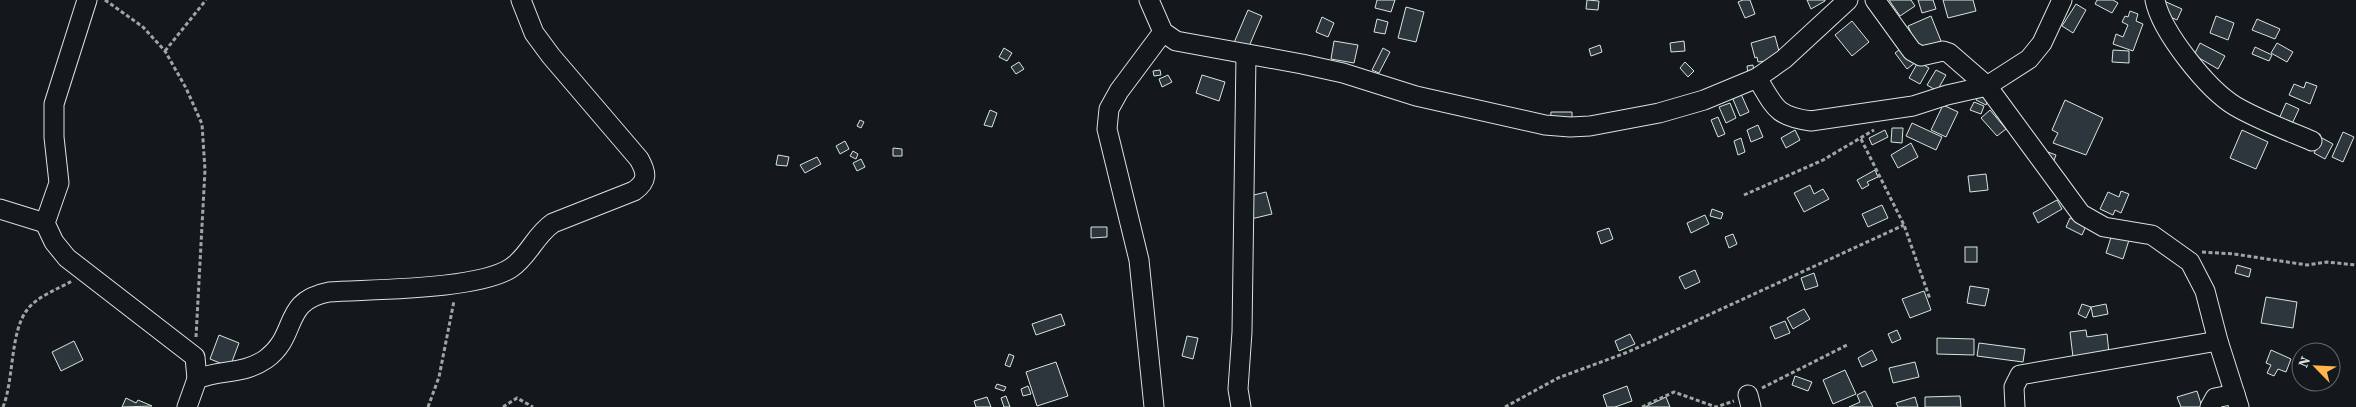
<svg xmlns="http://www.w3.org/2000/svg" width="2356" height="407" font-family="'Source Serif 4',serif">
	<rect width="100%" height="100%" fill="#14181c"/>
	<g fill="#2c363c" stroke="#d8e6dc">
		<path d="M1377,0H1395L1391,12L1375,8Z"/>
		<path d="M1587,0L1599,1L1598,10L1586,9Z"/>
		<path d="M1743,0H1750L1755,14L1745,18L1738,2Z"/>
		<path d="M1807,0H1825V1L1811,9Z"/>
		<path d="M1889,0H1911L1915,6L1900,16Z"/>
		<path d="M1918,0H1933L1936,9L1922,13Z"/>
		<path d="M1943,0H1973L1976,11L1948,18Z"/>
		<path d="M2097,0H2113L2118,3L2112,13L2095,4Z"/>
		<path d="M2164,1L2182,9L2177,20L2159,12Z"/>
		<path d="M2076,4L2086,10L2073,33L2062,26Z"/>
		<path d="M1406,7L1424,12L1416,42L1398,38Z"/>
		<path d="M1248,10L1262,16L1247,51L1233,45Z"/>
		<path d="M2130,11L2138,14L2136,21L2143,24L2133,51L2113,44L2116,34L2123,37L2128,25L2122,22L2125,16L2128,17Z"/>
		<path d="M1931,16L1941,41L1919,51L1908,26Z"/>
		<path d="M2216,16L2234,23L2228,40L2210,33Z"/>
		<path d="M1322,17L1334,23L1328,37L1316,32Z"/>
		<path d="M1377,19L1388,22L1385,34L1374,32Z"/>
		<path d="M2257,19L2280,29L2275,39L2252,30Z"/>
		<path d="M1852,21L1869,42L1852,56L1835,35Z"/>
		<path d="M1775,36L1781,59L1758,62L1757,57L1755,58L1751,43Z"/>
		<path d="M1334,41L1358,45L1354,63L1331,59Z"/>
		<path d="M1684,41L1685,51L1671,52L1670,43Z"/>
		<path d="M2200,43L2225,56L2218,69L2194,55Z"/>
		<path d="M2277,43L2293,52L2287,62L2271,53Z"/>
		<path d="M1600,45L1602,52L1591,56L1589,49Z"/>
		<path d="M1904,46L1916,62L1907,69L1895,53Z"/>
		<path d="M2255,47L2272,55L2269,61L2252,54Z"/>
		<path d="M1004,48L1012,53L1007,61L999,57Z"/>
		<path d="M1383,48L1390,52L1379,73L1372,70Z"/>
		<path d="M2113,50L2129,51V63L2112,62Z"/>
		<path d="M1019,62L1024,69L1016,74L1011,67Z"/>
		<path d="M1685,62L1694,71L1688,77L1680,68Z"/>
		<path d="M1918,62L1929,68L1920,84L1909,78Z"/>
		<path d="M1753,65L1754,73L1748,74L1747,66Z"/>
		<path d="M1160,70L1161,75L1154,76L1153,71Z"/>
		<path d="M1936,70L1946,75L1937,91L1927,85Z"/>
		<path d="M1168,75L1172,82L1162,87L1159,79Z"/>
		<path d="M1202,75L1225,82L1219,101L1196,93Z"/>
		<path d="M2306,82L2317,86L2310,104L2289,95L2294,84L2304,88Z"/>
		<path d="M1981,91L1990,96L1986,105L1976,100Z"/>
		<path d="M1741,94L1749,112L1740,116L1732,97Z"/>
		<path d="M2065,100L2103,118L2086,155L2053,143L2058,133L2052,130Z"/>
		<path d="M1974,102L1984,106L1981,114L1970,110Z"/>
		<path d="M1730,103L1736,118L1726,123L1719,107Z"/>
		<path d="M2286,103L2299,109L2291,126L2278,121Z"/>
		<path d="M1943,105L1958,112L1946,137L1931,130Z"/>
		<path d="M990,110L997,113L992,127L984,125Z"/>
		<path d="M1990,110L2006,129L1997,136L1981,118Z"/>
		<path d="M1551,112H1572V125H1550Z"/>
		<path d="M1718,117L1725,134L1718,137L1711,120Z"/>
		<path d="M860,120L864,122L861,128L857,126Z"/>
		<path d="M1912,123L1942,137L1936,150L1906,136Z"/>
		<path d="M1758,125L1763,137L1751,142L1747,130Z"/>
		<path d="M1892,128H1903L1902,143L1891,142Z"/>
		<path d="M1795,130L1800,140L1786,148L1781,138Z"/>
		<path d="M1885,130L1888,137L1872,145L1869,138Z"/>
		<path d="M2242,130L2268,142L2256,169L2230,158Z"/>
		<path d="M2343,132L2354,137L2343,162L2332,157Z"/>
		<path d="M1741,138L1745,152L1738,155L1734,141Z"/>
		<path d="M2322,138L2333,144L2325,159L2314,153Z"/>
		<path d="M845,141L849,149L840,154L836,146Z"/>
		<path d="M1911,143L1918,157L1898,168L1891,155Z"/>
		<path d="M893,148L902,149V156H893Z"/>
		<path d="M853,151L858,154L856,159L850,156Z"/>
		<path d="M2048,152L2056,155L2053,163L2045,161Z"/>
		<path d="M778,155L789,157L787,166L776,165Z"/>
		<path d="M817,157L821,164L805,173L800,165Z"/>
		<path d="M861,159L865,167L857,171L853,163Z"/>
		<path d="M1875,170L1878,177L1867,182L1869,185L1862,189L1857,180Z"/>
		<path d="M1986,174L1988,190L1970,192L1968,176Z"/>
		<path d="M1810,185L1814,194L1823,189L1829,199L1804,212L1794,193Z"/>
		<path d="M2121,191L2129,194L2121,213L2115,210L2113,215L2100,209L2108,192L2119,197Z"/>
		<path d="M1266,192L1272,214L1251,219L1246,197Z"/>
		<path d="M2057,200L2062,209L2038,223L2033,213Z"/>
		<path d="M1882,205L1888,218L1868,227L1862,214Z"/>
		<path d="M1712,209L1723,213L1721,219L1710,216Z"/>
		<path d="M1705,215L1709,224L1691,233L1687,223Z"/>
		<path d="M2070,218L2086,226L2082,235L2066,227Z"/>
		<path d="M1091,227H1107V237L1091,238Z"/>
		<path d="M1609,228L1613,239L1601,244L1597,232Z"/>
		<path d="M2113,231L2130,237L2123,259L2106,253Z"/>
		<path d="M1733,234L1737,244L1729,248L1725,237Z"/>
		<rect x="1965" y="247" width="12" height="15"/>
		<path d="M2237,265L2251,269L2249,277L2235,273Z"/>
		<path d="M1695,270L1700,282L1685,289L1679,277Z"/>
		<path d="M1814,273L1818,286L1805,290L1801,278Z"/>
		<path d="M1970,286L1989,289L1985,306L1967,303Z"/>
		<path d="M1924,291L1931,310L1910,318L1902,299Z"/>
		<path d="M2266,297L2297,302L2293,328L2261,323Z"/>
		<path d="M2082,304L2091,307L2086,318L2078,314Z"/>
		<path d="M2106,304L2108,314L2093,317L2091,307Z"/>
		<path d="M1804,309L1810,319L1793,329L1787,318Z"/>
		<path d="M1061,314L1065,325L1036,335L1032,324Z"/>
		<path d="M1785,321L1790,333L1775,339L1770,327Z"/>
		<path d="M1897,330L1901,339L1892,343L1888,334Z"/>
		<path d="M2086,330L2087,337L2107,334L2109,353L2073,357L2070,332Z"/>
		<path d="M1630,334L1635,344L1619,351L1615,341Z"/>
		<path d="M219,335L239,343L230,367L210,359Z"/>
		<path d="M1187,336L1198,338L1193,359L1182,356Z"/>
		<path d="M1937,338L1974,339V355L1937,354Z"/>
		<path d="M74,341L83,360L61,371L52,352Z"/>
		<path d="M1979,343L2025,349L2023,362L1977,356Z"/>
		<path d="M1872,350L1877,360L1862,367L1858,358Z"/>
		<path d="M2271,350L2291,359L2286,372L2278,369L2274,376L2267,373L2271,365L2266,363Z"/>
		<path d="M1009,354L1014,356L1010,367L1005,365Z"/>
		<path d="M1056,362L1068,396L1037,406L1026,372Z"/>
		<path d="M1915,362L1919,377L1893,383L1889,368Z"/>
		<path d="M1845,370L1856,394L1833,404L1823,380Z"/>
		<path d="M1795,376L1812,382L1808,391L1792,385Z"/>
		<path d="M997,384L1006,387L1004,391L995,388Z"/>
		<path d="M1028,386L1031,394L1023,396L1021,389Z"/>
		<path d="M1627,386L1632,401L1615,407H1607L1603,395Z"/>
		<path d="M1865,391L1873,407H1849L1860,402L1857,395Z"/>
		<path d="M2197,391L2202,407H2181L2177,397Z"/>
		<path d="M1006,396L1010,407H1004L1001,398Z"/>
		<path d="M1960,396L1961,407H1925V397Z"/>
		<path d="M987,397L991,407H976L974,401Z"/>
		<path d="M1666,397L1670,407H1645Z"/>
		<path d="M1915,397L1918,407H1898L1896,403Z"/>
		<path d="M126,398L136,403L138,400L152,406L122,407Z"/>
	</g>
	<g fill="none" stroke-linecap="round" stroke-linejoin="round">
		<g stroke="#d8e6dc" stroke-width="21">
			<g id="minor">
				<path d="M87,0L54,104V137L59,183L45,223L54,242L67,258L195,357L197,379"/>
				<path d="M1149,0L1163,32L1176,41L1302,64L1343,73L1416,96L1545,125L1570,127L1590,126L1659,113L1704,100L1757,78L1784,59L1848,0"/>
				<path d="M1875,0L1912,51L1921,56L1943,51L1949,53L1987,86L2081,214L2104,227L2152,235L2190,262L2205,291L2218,341L2239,407"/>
				<path d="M2155,0C2161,31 2207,89 2235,106C2259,120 2286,130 2312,141"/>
				<path d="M1757,78C1775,107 1775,116 1811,121L1913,106L1947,95L1987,86L2029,59L2042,43L2062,0"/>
				<path d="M0,209L45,223"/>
				<path d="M1748,395L1751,407"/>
				<path d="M187,407L197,379C221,369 243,375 266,359C299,335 281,301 329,292C371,289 478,290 511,268C529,256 535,235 553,223L634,191C648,181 647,173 639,159L551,56L534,33L521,0"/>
				<path d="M1154,407L1139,260L1107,129L1109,109L1119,91L1163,32"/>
				<path d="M1241,407L1238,389L1242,332L1246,55"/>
				<path d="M2015,407L2014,387L2020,375L2218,341"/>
				<path d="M2210,407L2215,398L2235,394"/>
			</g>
		</g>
		<g stroke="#9da8a2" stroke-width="3" stroke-dasharray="4 2.5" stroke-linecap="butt">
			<path d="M105,0L143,27L165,51L186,88L202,124L205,170L196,337"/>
			<path d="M165,51L206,0"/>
			<path d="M1861,139L1904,225L1930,299"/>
			<path d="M1744,195L1823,160L1874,130"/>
			<path d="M2202,252L2234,254L2307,265L2327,262L2356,265"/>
			<path d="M1762,388L1849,344"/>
			<path d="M3,407C14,380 10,332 27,310C36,297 58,289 72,281"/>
			<path d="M428,407L439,377L454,301"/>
			<path d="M503,407L517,398L533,407"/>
			<path d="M1505,407L1558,378L1628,352L1904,225"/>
			<path d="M1642,407L1674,392L1716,407L1734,401"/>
		</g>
		<use href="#minor" stroke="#14181c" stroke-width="19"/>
	</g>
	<g transform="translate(2316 367) rotate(294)"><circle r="24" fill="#14181c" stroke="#626a69"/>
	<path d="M0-4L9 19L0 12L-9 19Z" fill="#ffb74d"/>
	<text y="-8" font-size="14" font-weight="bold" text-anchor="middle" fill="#d8e6dc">N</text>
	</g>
</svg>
